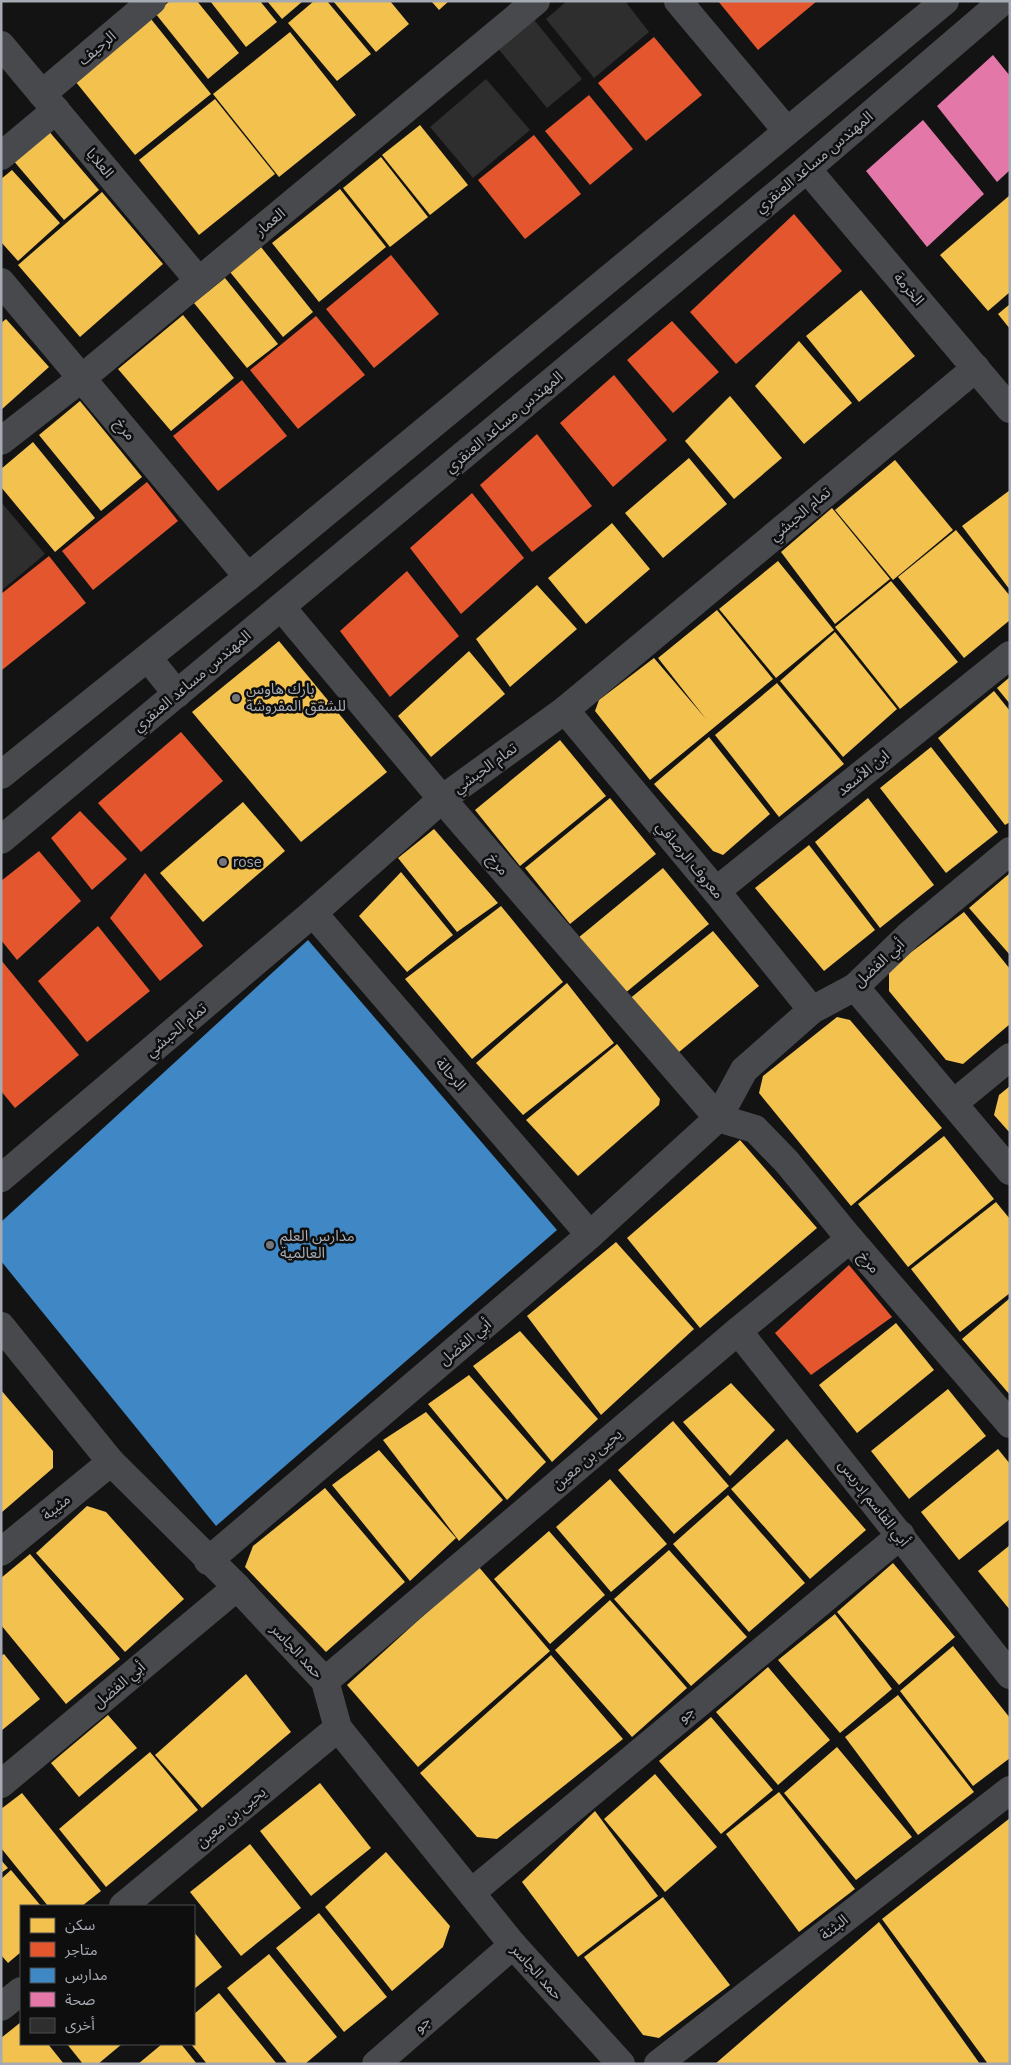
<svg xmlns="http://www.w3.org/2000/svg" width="1011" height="2065" font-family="'Nunito Sans','Noto Sans Arabic',sans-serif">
	<rect width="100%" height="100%" fill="#131314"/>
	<g fill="#f2c14e">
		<path d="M170,1H197L239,53L208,79L155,13Z"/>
		<path d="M210,1H260L277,22L246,47Z"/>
		<path d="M267,1H303L282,19Z"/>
		<path d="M314,1H327L371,54L337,81L288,23Z"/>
		<path d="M333,1H390L409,24L376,52Z"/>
		<path d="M431,1H449L439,10Z"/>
		<path d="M151,19L211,94L135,155L75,81Z"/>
		<path d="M290,32L356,115L279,177L213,94Z"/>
		<path d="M215,99L275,174L199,235L139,160Z"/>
		<path d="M420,125L468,185L430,215L382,155Z"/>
		<path d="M47,129L99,190L64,220L12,159Z"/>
		<path d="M381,157L428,217L390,247L343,188Z"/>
		<path d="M12,170L60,223L18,261L1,242V179Z"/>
		<path d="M340,189L386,247L319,302L272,243Z"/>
		<path d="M102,192L163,264L80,337L18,265Z"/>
		<path d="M1010,195V292L988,311L940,255Z"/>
		<path d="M261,247L313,312L283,337L230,272Z"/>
		<path d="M225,278L278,344L247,368L194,303Z"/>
		<path d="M861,290L915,356L859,402L806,336Z"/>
		<path d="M1010,304V329L998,314Z"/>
		<path d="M183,315L234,378L171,431L118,369Z"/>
		<path d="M6,319L49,367L1,410V323Z"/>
		<path d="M799,341L852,403L804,444L755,386Z"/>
		<path d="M730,396L782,458L734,499L685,441Z"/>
		<path d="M80,401L142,477L101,511L39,435Z"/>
		<path d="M33,442L95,518L55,552L1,487V469Z"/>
		<path d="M689,458L727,504L663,558L625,513Z"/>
		<path d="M895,460L953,530L893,580L835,510Z"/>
		<path d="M1010,490V590L962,526Z"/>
		<path d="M832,508L890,579L835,624L781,552Z"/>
		<path d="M612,523L650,569L586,624L548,578Z"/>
		<path d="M956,530L1010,596V620L964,658L898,577Z"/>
		<path d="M778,561L834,630L776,678L719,609Z"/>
		<path d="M891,581L958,662L900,709L835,627Z"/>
		<path d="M537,585L577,629L510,687L476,639Z"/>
		<path d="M717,610L773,679L650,780L595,711L599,700L654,658L706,719L658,658Z"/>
		<path d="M835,632L897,709L843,757L780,681Z"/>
		<path d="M279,641L387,772L301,842L192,712Z"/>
		<path d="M469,651L505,694L431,757L398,716Z"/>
		<path d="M1010,677V704L997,688Z"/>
		<path d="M777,683L844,764L779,817L715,735Z"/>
		<path d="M994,691L1010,711V822L1005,825L938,738Z"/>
		<path d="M709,737L770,814L723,855L713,851L654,784Z"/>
		<path d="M560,740L606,796L520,866L475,810Z"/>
		<path d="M931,747L998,832L946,873L880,788Z"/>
		<path d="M610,798L656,854L570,924L525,868Z"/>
		<path d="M868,798L934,885L880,928L815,842Z"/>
		<path d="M243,802L285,851L203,922L160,873Z"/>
		<path d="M434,829L498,903L457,932L398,858Z"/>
		<path d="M809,845L875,930L824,971L755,888Z"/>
		<path d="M663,868L709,924L624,994L578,938Z"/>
		<path d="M401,872L453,935L407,972L359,916Z"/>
		<path d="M1010,873V955L969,908Z"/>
		<path d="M501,906L563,982L472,1059L405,979Z"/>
		<path d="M964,912L1010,969V1024L963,1064L946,1060L889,991V969Z"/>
		<path d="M713,931L759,986L673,1057L628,1000Z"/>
		<path d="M567,983L614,1043L523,1115L476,1063Z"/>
		<path d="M837,1017L850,1020L942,1128L851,1206L759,1093L763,1076Z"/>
		<path d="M617,1044L660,1099L659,1105L578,1176L526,1120Z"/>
		<path d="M1010,1086V1133L994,1115L999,1095Z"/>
		<path d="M944,1136L994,1199L908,1267L858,1204Z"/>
		<path d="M740,1140L817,1228L700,1328L627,1238Z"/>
		<path d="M996,1202L1010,1219V1293L960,1332L911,1269Z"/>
		<path d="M616,1242L694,1329L601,1415L527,1316Z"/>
		<path d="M1010,1298V1395L962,1339Z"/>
		<path d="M896,1323L934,1370L857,1433L819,1385Z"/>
		<path d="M520,1331L598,1419L552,1462L473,1366Z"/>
		<path d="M469,1375L546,1462L507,1500L428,1404Z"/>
		<path d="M731,1383L775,1430L730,1476L683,1422Z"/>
		<path d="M948,1389L986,1436L909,1499L871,1451Z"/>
		<path d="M1,1390L53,1451V1468L1,1513Z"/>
		<path d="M426,1412L503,1500L459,1541L383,1440Z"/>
		<path d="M673,1421L729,1486L674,1534L618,1470Z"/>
		<path d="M787,1439L866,1530L810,1579L731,1489Z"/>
		<path d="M998,1449L1010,1464V1519L959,1560L921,1512Z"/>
		<path d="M379,1450L456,1538L410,1581L332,1485Z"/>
		<path d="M610,1479L667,1544L611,1592L556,1527Z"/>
		<path d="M325,1488L405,1582L326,1652L245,1567L253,1546Z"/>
		<path d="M728,1495L805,1583L749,1632L673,1544Z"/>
		<path d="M87,1506L106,1512L184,1599L125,1652L36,1553Z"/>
		<path d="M549,1531L605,1595L550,1644L494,1579Z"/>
		<path d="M1010,1545V1610L978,1571Z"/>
		<path d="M669,1550L747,1637L691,1686L614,1599Z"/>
		<path d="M30,1554L120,1659L66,1704L1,1625V1578Z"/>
		<path d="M893,1563L955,1637L899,1685L837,1612Z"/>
		<path d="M478,1566L550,1651L418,1767L347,1685Z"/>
		<path d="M610,1600L687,1688L632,1737L555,1650Z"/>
		<path d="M835,1614L892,1689L840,1733L778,1660Z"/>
		<path d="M953,1646L1010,1718V1758L973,1786L900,1691Z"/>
		<path d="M4,1654L40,1699L1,1731V1656Z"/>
		<path d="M551,1655L623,1739L497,1839L477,1837L420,1773Z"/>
		<path d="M768,1667L830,1740L778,1785L716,1712Z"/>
		<path d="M246,1674L291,1732L202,1808L155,1755Z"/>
		<path d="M898,1695L974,1792L918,1835L845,1737Z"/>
		<path d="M108,1715L137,1748L79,1797L51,1763Z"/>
		<path d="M711,1717L773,1790L721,1834L659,1761Z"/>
		<path d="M837,1747L912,1837L856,1880L784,1793Z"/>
		<path d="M150,1752L198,1810L106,1887L59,1829Z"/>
		<path d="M655,1774L717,1847L665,1892L604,1819Z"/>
		<path d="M320,1783L371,1848L311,1896L260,1831Z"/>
		<path d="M779,1792L855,1889L799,1932L726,1834Z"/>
		<path d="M22,1793L101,1891L82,1906H48L1,1848V1809Z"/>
		<path d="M595,1811L658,1896L578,1957L522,1882Z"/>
		<path d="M1010,1818V2064H988L882,1919Z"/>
		<path d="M250,1844L301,1908L241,1956L190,1892Z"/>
		<path d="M386,1852L450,1926L443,1947L392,1991L325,1907Z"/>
		<path d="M1,1860L8,1868L1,1873Z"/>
		<path d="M11,1870L41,1906H21V1952L8,1963L1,1955V1879Z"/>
		<path d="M663,1897L730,1985L659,2038L643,2035L584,1957Z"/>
		<path d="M319,1913L387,1997L344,2032L276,1948Z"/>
		<path d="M879,1922L980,2064H715Z"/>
		<path d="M194,1932L222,1967L194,1989Z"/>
		<path d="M269,1954L337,2037L305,2064H288L227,1988Z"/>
		<path d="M219,1993L277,2064H207L191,2044H194V2014Z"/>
		<path d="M21,2022V2044H48L64,2064H1V2038Z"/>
		<path d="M67,2044H122L98,2064H83Z"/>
		<path d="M162,2044H181L197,2064H138Z"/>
	</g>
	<g fill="#e4572e">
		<path d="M718,1H817L758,50Z"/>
		<path d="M654,37L702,95L646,141L598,83Z"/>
		<path d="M589,95L633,149L590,185L545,131Z"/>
		<path d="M534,135L581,194L525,239L478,180Z"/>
		<path d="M794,214L842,271L736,364L690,312Z"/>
		<path d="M391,255L439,314L374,368L326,309Z"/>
		<path d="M316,316L365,375L298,429L250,370Z"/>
		<path d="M672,321L719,372L673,413L627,360Z"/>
		<path d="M614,375L667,440L613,487L560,423Z"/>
		<path d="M242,380L287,436L218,491L173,436Z"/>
		<path d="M537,434L592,506L532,552L480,485Z"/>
		<path d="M147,482L178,521L93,590L62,551Z"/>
		<path d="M472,493L524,558L461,614L410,548Z"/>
		<path d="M49,556L86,603L2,670L1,594Z"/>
		<path d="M407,571L459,636L390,697L340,631Z"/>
		<path d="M181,732L223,781L141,852L98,803Z"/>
		<path d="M80,811L127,859L92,890L51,838Z"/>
		<path d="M39,851L81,901L17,960L1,940V881Z"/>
		<path d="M145,873L203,946L160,981L110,918Z"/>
		<path d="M98,926L150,991L87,1042L38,981Z"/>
		<path d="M1,960L79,1055L15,1108L1,1091Z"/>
		<path d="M849,1265L892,1317L811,1375L775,1333Z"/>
	</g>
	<path fill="#3f88c5" d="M308,940L557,1230L216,1526L1,1261V1222Z"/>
	<g fill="#e377a8">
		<path d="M993,55L1010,76V170L997,182L937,106Z"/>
		<path d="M923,120L984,194L927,247L866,171Z"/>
	</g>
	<g fill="#2e2e2f">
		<path d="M567,1H625L649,32L594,78L546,19Z"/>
		<path d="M531,16L582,79L547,108L496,46Z"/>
		<path d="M486,79L530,130L473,178L430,127Z"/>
		<path d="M1,502L45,554L1,591Z"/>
	</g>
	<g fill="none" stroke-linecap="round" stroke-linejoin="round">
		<g stroke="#48494c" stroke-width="28">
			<path d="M678,1L787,131"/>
			<path d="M1,45L199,281"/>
			<path d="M42,94L152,1"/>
			<path d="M1,156L56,110"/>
			<path d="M807,169L1010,409"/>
			<path d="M1,282L248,577"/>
			<path d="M1,441L82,378L536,1"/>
			<path d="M282,608L442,799L718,1118L755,1129L787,1162L850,1239L1010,1424"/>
			<path d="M565,710L716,891L812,1010"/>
			<path d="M716,891L1010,655"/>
			<path d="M313,913L590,1235"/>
			<path d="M855,987L1010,1171"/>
			<path d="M954,1103L1010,1057"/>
			<path d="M1,1178L313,913L442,799L565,710L976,368"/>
			<path d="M1,1326L111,1462L237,1587L325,1681L338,1728L513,1945L621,2064"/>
			<path d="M738,1331L1010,1675"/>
			<path d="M1,1552L111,1462"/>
			<path d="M208,1561L590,1235L718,1118L744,1070L812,1010L855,987L909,935L1010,851"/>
			<path d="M325,1681L738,1331L850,1239"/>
			<path d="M1,1784L237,1587"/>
			<path d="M472,1892L901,1535"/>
			<path d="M123,1906L338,1728"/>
			<path d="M1,2007L21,1991"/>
			<path d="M376,2064L513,1945"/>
			<path d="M658,2064L1010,1790"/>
		</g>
		<g stroke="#48494c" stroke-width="28">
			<path d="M148,658L177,694"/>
			<path d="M1,775L248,577L945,1"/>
			<path d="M1,840L807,169L1003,1"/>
		</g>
	</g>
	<g fill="#73757b" stroke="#0e0e0f" stroke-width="2">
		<circle cx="236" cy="698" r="5"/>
		<circle cx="223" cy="862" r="5"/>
		<circle cx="270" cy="1245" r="5"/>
	</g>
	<g text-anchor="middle" stroke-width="5" stroke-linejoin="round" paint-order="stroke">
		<g font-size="15" fill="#a6aab3" stroke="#0e0e0f">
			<text transform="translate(97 48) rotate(-40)" y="5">الرحيف</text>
			<text transform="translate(814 162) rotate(-40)" y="5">المهندس مساعد العنقري</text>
			<text transform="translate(100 163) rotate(50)" y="5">العلايا</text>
			<text transform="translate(270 222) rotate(-40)" y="5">العمار</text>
			<text transform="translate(909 289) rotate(50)" y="5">الخرمة</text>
			<text transform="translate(504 422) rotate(-40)" y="5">المهندس مساعد العنقري</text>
			<text transform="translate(125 429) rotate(50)" y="5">مرخ</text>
			<text transform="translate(800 514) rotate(-40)" y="5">تمام الحبشي</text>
			<text transform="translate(192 681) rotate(-40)" y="5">المهندس مساعد العنقري</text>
			<text transform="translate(485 768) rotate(-36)" y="5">تمام الحبشي</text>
			<text transform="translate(863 773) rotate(-39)" y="5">ابن الأسعد</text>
			<text transform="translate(690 860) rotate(50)" y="5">معروف الرصافي</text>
			<text transform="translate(498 864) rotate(49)" y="5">مرخ</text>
			<text transform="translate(879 963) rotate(-43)" y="5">أبي الفضل</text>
			<text transform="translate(176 1030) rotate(-40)" y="5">تمام الحبشي</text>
			<text transform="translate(451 1074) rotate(49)" y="5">الرحالة</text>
			<text transform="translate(869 1262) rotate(49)" y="5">مرخ</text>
			<text transform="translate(465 1342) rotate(-40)" y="5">أبي الفضل</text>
			<text transform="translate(587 1459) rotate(-40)" y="5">يحيى بن معين</text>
			<text transform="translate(874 1503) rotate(52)" y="5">أبي القاسم إدريس</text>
			<text transform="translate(56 1507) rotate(-39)" y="5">مثيبة</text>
			<text transform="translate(297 1651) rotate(47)" y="5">حمد الجاسر</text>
			<text transform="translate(119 1685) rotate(-40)" y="5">أبي الفضل</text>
			<text transform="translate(686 1714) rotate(-40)" y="5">جو</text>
			<text transform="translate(231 1817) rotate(-40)" y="5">يحيى بن معين</text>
			<text transform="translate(834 1927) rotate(-38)" y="5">البثنة</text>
			<text transform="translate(537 1972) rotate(48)" y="5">حمد الجاسر</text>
			<text transform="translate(422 2024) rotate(-41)" y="5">جو</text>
		</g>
		<g font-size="15" fill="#a6aab3" stroke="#0e0e0f" text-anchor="start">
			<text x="246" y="694">بارك هاوس<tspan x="246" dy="17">للشقق المفروشة</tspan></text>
			<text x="233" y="867">rose</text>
			<text x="280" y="1241">مدارس العلم<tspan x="280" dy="17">العالمية</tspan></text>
		</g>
	</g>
	<rect width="1011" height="2065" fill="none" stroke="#a6aab3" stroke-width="5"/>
	<rect x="20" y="1905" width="175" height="140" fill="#0e0e0f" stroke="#4b4c51"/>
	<rect x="30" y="1918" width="25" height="15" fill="#f2c14e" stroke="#4b4c51"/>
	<text x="65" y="1930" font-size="15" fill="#a6aab3">سكن</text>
	<rect x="30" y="1942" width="25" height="15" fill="#e4572e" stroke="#4b4c51"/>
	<text x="65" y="1955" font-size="15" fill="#a6aab3">متاجر</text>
	<rect x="30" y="1968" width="25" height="15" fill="#3f88c5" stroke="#4b4c51"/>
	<text x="65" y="1980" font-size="15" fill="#a6aab3">مدارس</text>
	<rect x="30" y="1992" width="25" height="15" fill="#e377a8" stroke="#4b4c51"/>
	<text x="65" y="2005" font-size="15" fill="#a6aab3">صحة</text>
	<rect x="30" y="2018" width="25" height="15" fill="#2e2e2f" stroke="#4b4c51"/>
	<text x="65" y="2030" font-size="15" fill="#a6aab3">أخرى</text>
</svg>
